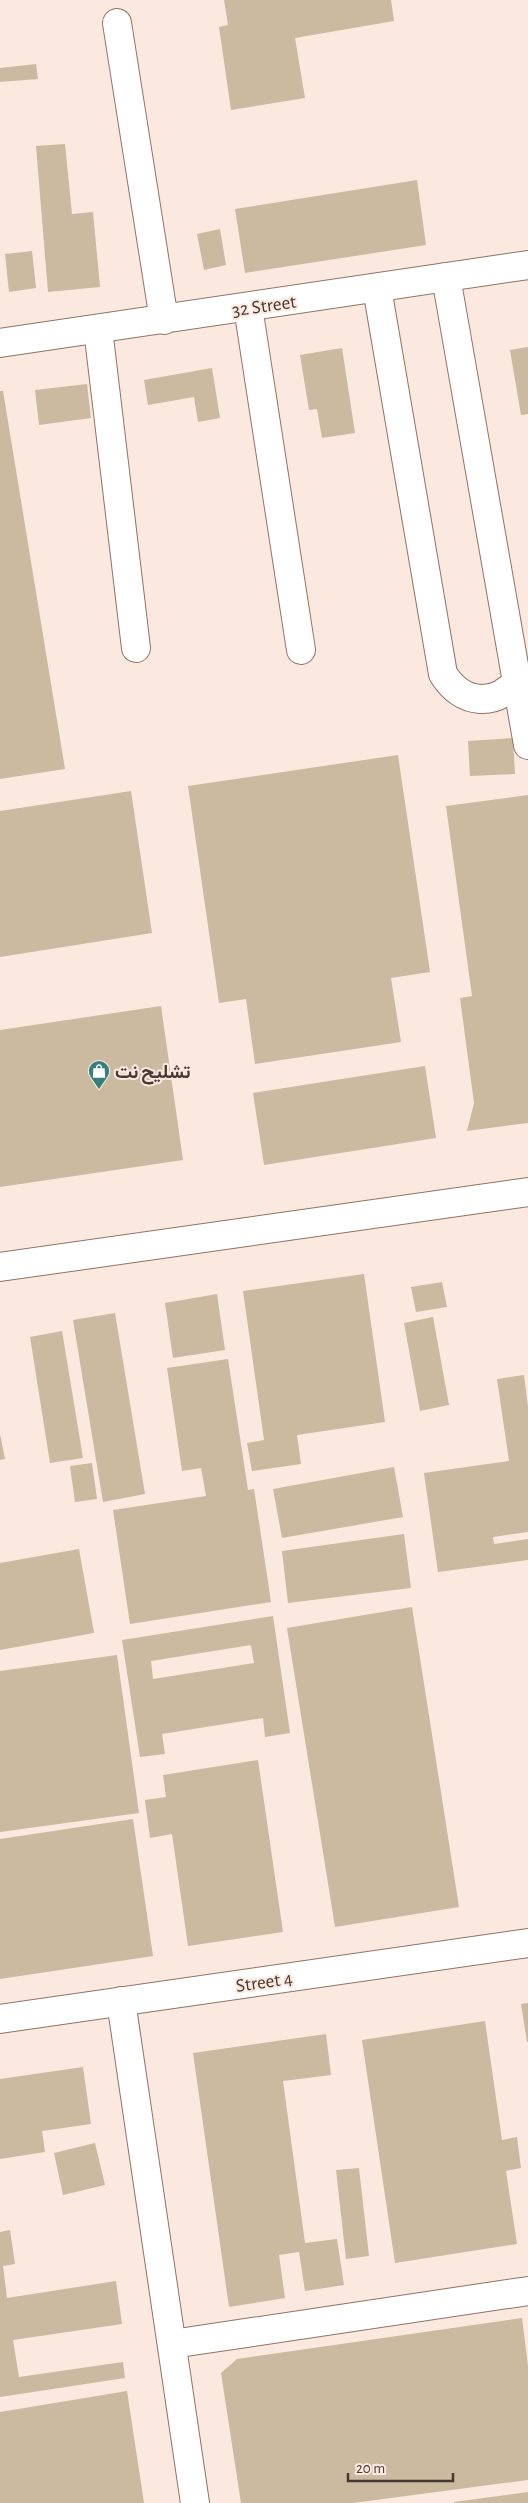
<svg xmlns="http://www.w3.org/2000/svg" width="528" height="2503" font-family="'Alegreya Sans',Vazirmatn,sans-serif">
	<rect width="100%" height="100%" fill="#fbe8df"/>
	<g fill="#cbbaa0" fill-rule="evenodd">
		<path d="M224,0H391L394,21L295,38L305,98L231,110L219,27L228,25Z"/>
		<path d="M36,64L38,79L0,82V68Z"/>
		<path d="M65,144L72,214L93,212L100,287L48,292L36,146Z"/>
		<path d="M417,180L426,245L245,273L235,209Z"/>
		<path d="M220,229L226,265L204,270L197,234Z"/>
		<path d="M32,251L36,288L9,292L5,254Z"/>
		<path d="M528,347V414L521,415L510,350Z"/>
		<path d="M342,348L355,433L322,438L317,409L309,410L300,355Z"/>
		<path d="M212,368L220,418L198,422L194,397L148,405L144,380Z"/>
		<path d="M87,384L91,418L39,425L35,390Z"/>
		<path d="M0,391H3L65,769L0,779Z"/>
		<path d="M513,738L515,774L470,776L468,741Z"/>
		<path d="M398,755L430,972L391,978L401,1042L255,1064L246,999L219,1003L188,786Z"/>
		<path d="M131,791L152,933L0,957V811Z"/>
		<path d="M528,795V1123L467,1131L474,1103L460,998L472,996L446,806Z"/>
		<path d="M161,1006L183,1160L0,1187V1030Z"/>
		<path d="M425,1066L436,1138L264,1165L253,1093Z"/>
		<path d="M364,1274L385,1422L297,1435L301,1464L252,1471L247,1443L264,1440L243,1291Z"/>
		<path d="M442,1282L447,1307L416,1312L411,1287Z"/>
		<path d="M217,1294L225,1350L173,1358L165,1303Z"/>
		<path d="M115,1313L145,1494L103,1502L73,1320Z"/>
		<path d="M433,1317L449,1405L420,1411L404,1323Z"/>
		<path d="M62,1331L83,1458L50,1463L30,1337Z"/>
		<path d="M228,1359L248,1490L254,1489L271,1602L130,1624L113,1510L206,1496L201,1468L182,1471L167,1368Z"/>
		<path d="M524,1375L528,1407V1532L493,1537L494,1544L528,1539V1560L438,1572L424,1473L509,1461L497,1379Z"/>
		<path d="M0,1434L5,1459L0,1460Z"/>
		<path d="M92,1463L97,1499L75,1502L70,1466Z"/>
		<path d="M394,1467L403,1517L282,1538L273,1489Z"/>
		<path d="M404,1534L411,1588L288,1603L282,1551Z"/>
		<path d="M79,1549L94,1633L0,1650V1563Z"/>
		<path d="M412,1607L459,1907L335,1927L287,1628Z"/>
		<path d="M273,1616L290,1733L265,1737L263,1718L162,1734L165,1754L140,1757L122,1640ZM251,1645L254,1663L153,1679L151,1661Z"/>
		<path d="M117,1655L139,1813L0,1832V1671Z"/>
		<path d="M258,1760L283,1932L188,1946L172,1834L150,1838L145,1800L166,1797L163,1775Z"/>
		<path d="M133,1819L153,1956L0,1979V1839Z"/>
		<path d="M528,2003V2042H527L521,2004Z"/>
		<path d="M485,2021L502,2140L517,2137L521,2168L506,2171L517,2244L395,2263L362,2040Z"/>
		<path d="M326,2034L331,2075L283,2081L305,2243L337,2239L344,2285L305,2291L299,2252L279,2255L285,2298L229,2307L193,2053Z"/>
		<path d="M83,2067L91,2124L42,2131L45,2152L0,2159V2079Z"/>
		<path d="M95,2143L105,2185L63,2195L54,2153Z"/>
		<path d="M359,2168L369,2256L346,2259L336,2170Z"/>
		<path d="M10,2230L15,2264L3,2266L7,2298L116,2281L122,2324L13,2340L19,2377L123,2362L125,2378L0,2397V2232Z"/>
		<path d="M522,2318L528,2366V2480L353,2503H241L221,2373L237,2359Z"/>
		<path d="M127,2391L144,2503H0V2412Z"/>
		<path d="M528,2492V2503H454V2502Z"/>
	</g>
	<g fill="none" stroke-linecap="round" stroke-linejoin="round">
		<g stroke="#8e7365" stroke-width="30">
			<g id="minor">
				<path d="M117,23L164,320"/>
				<path d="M446,277L528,745"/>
				<path d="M377,288L443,674C462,704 494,708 518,680"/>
				<path d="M248,307L301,650"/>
				<path d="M98,329L136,648"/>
				<path d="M0,343L528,265"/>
				<path d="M0,1267L528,1192"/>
				<path d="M121,2001L195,2503"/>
				<path d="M0,2019L528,1943"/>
				<path d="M172,2344L528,2291"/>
			</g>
		</g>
		<use href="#minor" stroke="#fff" stroke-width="28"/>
	</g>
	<defs>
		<g id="shop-pin" transform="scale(1.125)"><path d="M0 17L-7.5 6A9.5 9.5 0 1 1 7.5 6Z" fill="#377f7c" stroke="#fbe8df"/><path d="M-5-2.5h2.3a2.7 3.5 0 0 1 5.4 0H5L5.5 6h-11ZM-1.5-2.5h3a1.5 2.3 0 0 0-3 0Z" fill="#fff"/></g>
	</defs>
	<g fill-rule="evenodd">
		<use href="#shop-pin" x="99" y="1071"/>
	</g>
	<g text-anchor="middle" stroke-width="4" stroke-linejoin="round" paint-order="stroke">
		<g font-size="19" fill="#453933" stroke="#fbe8df">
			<text transform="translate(264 305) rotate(-8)" y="7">32 Street</text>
			<text transform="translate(264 1981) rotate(-8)" y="7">Street 4</text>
		</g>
		<g font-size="19" font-weight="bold" fill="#453933" stroke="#fbe8df" text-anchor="start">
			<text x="115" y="1078">تشليح نت</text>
		</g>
	</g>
	<path d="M348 2473v8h105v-8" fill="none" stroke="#453933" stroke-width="2.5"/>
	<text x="356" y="2473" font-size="15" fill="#453933" stroke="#fbe8df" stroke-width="4" paint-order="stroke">20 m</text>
</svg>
